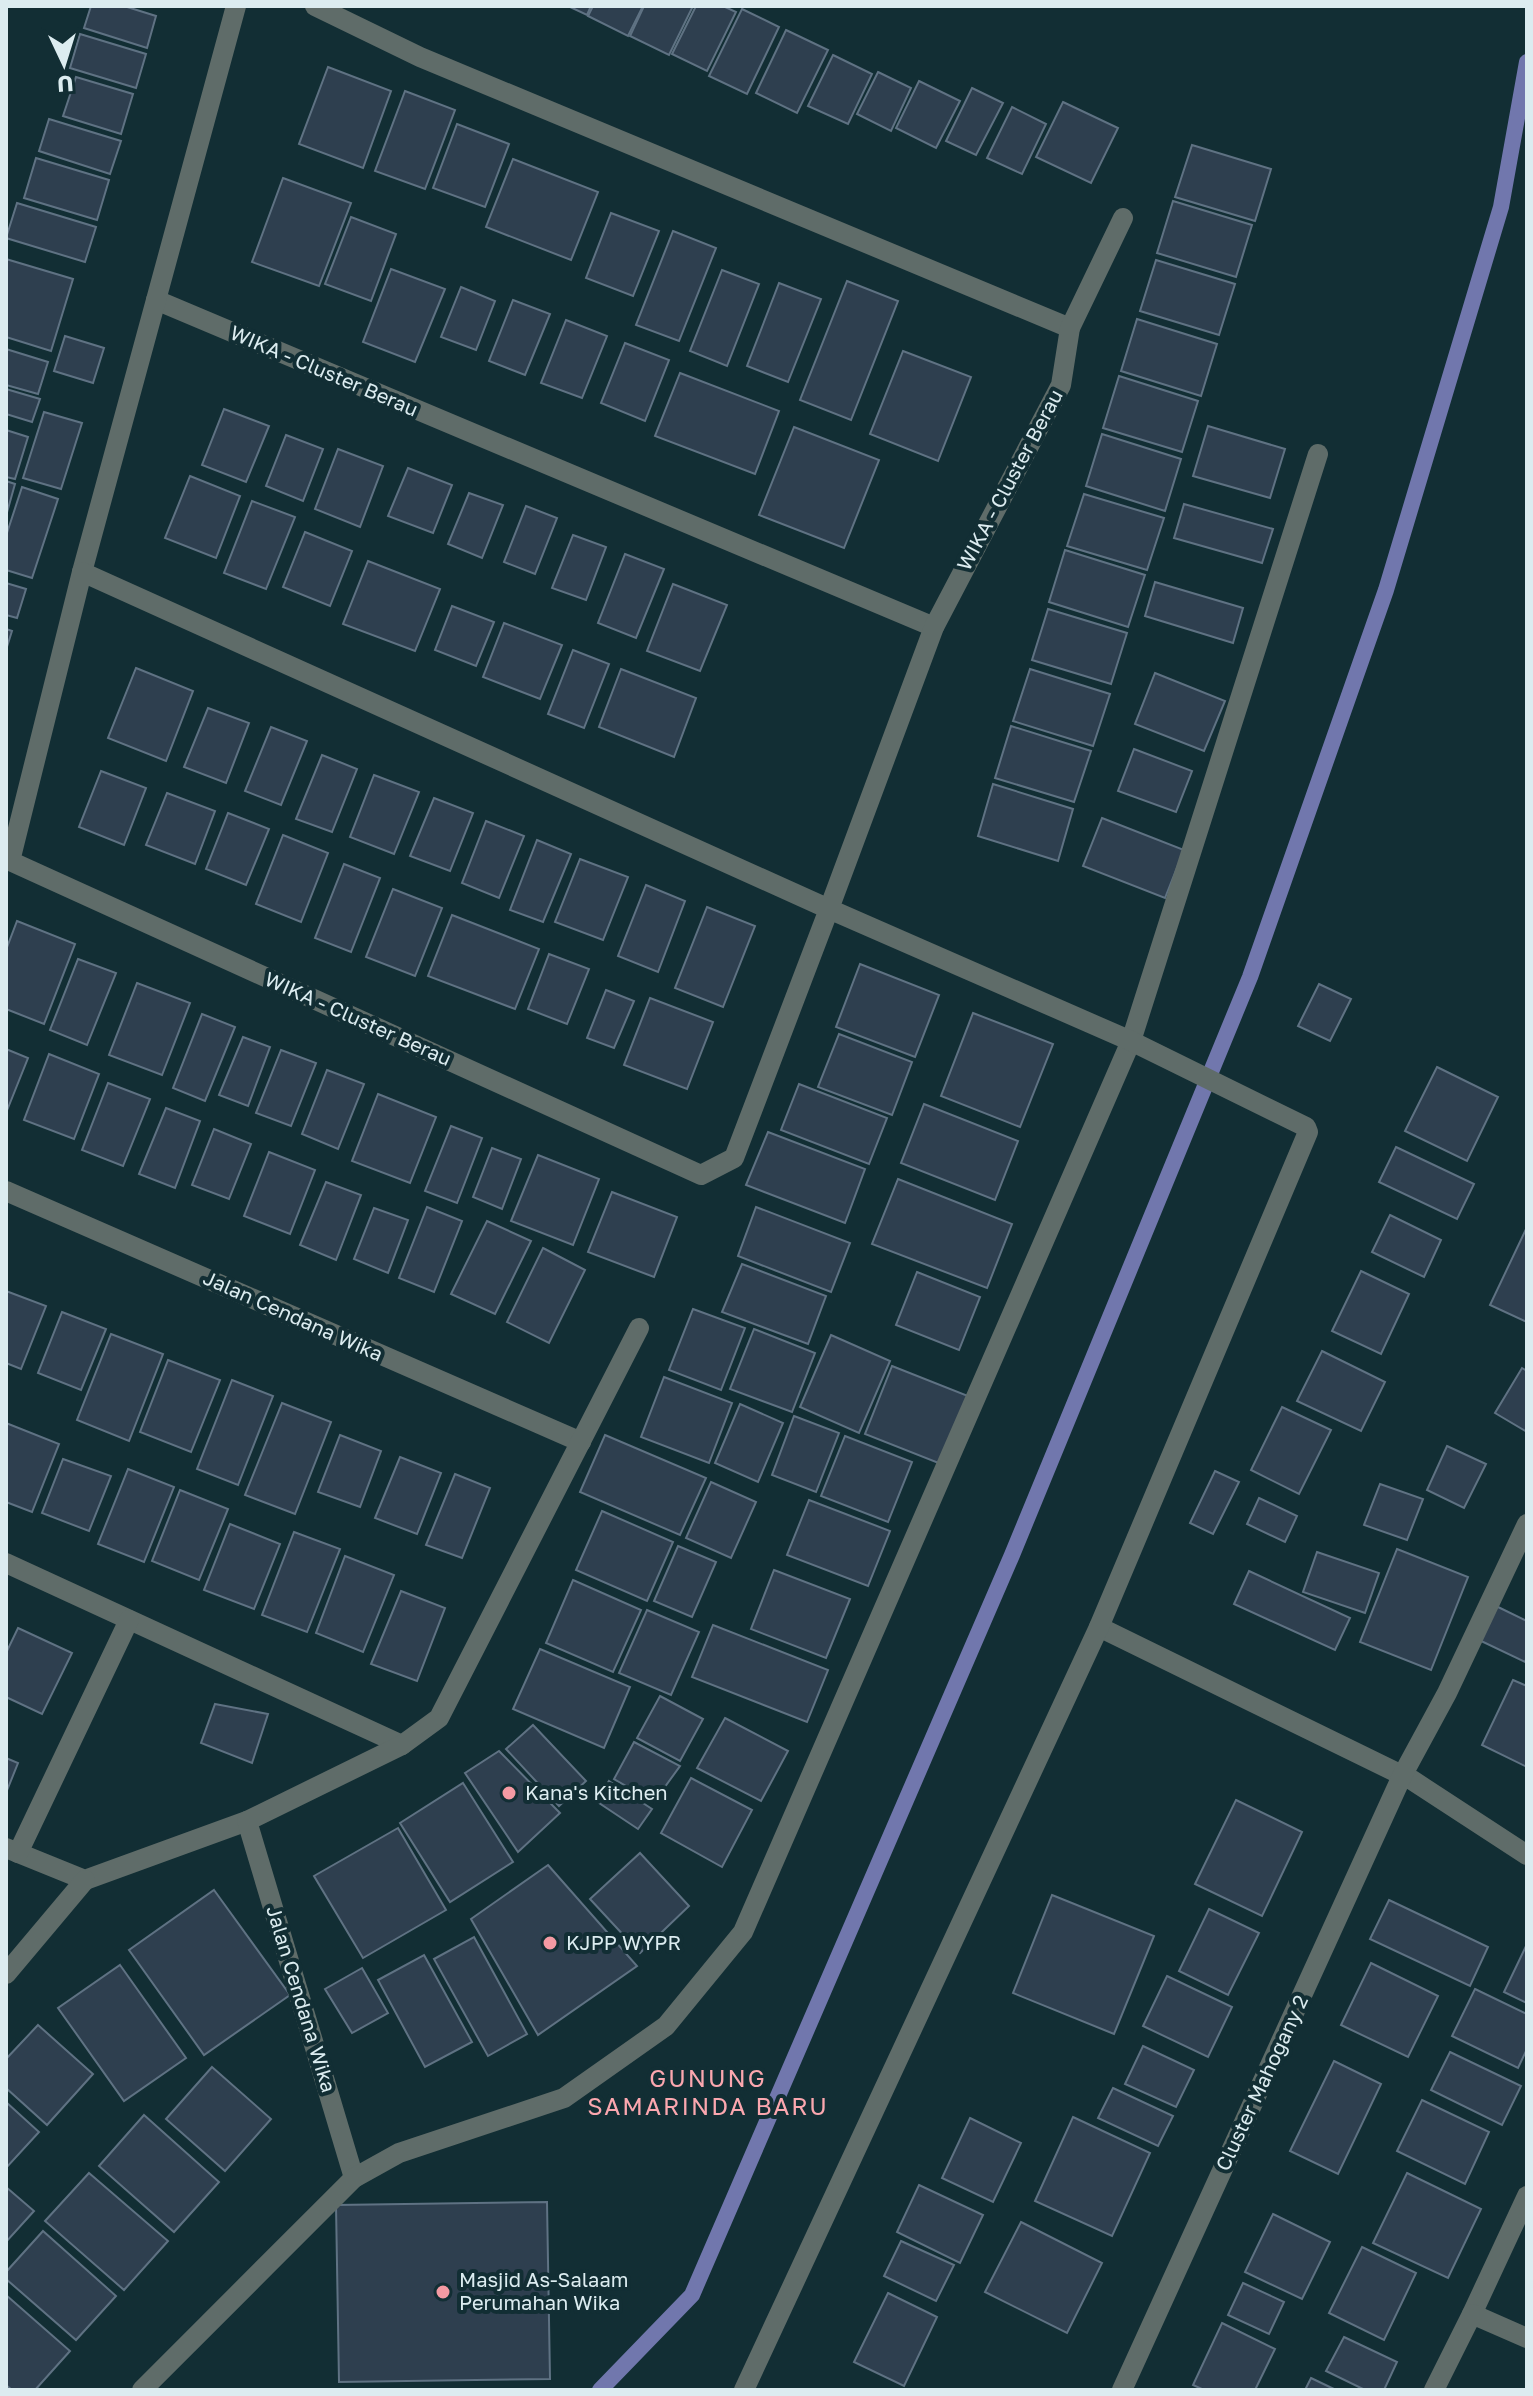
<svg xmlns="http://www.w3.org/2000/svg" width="1533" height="2396" font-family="'Golos Text',sans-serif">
	<rect width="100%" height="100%" fill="#122e34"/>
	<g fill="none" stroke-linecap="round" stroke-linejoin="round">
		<path stroke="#7177ad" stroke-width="16" d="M600,2390L692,2295L1012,1555L1250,977L1386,590L1501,207L1527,62"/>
	</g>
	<g fill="#2e3f4f" stroke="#5f7283" stroke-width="2">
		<path d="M91,6H124L156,16L147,48L84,28Z"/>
		<path d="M568,6H591L587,15Z"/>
		<path d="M593,6H643L628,36L588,16Z"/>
		<path d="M644,6H693L669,55L630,36Z"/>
		<path d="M696,6H723L736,12L707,71L672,54Z"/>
		<path d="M742,9L779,27L747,94L709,76Z"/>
		<path d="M786,30L828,50L797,113L756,93Z"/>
		<path d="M80,34L146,54L136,88L70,68Z"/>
		<path d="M833,55L872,74L848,124L808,106Z"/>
		<path d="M328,67L391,91L363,168L299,144Z"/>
		<path d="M878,72L911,88L891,131L857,114Z"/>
		<path d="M76,77L133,94L121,134L63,116Z"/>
		<path d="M919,81L960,101L936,148L896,128Z"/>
		<path d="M972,88L1003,103L976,155L946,141Z"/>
		<path d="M405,91L455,110L425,189L375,171Z"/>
		<path d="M1063,102L1118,128L1091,183L1036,157Z"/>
		<path d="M1012,107L1046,124L1022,174L987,158Z"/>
		<path d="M49,119L121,141L110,174L39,151Z"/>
		<path d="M457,124L509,144L485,207L433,188Z"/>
		<path d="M1192,145L1271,169L1255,221L1175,197Z"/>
		<path d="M36,158L109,180L97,220L24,198Z"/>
		<path d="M513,159L598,192L571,260L486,227Z"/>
		<path d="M283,178L351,203L319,286L252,262Z"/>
		<path d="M1173,201L1252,225L1236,277L1157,253Z"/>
		<path d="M17,203L96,227L85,262L6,238Z"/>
		<path d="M611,213L659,231L633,296L586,278Z"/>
		<path d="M351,217L396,234L371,301L325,284Z"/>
		<path d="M673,231L716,248L679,341L636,325Z"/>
		<path d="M6,259L73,279L51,351L6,337Z"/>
		<path d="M1156,260L1235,284L1219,335L1140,311Z"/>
		<path d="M391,269L445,289L415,362L363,342Z"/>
		<path d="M722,270L759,284L727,366L690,351Z"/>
		<path d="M847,281L898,301L851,420L800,400Z"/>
		<path d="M779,283L821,299L788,382L747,366Z"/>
		<path d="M461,287L495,301L476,350L441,337Z"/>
		<path d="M513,300L550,314L525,375L489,361Z"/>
		<path d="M1137,319L1217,344L1201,396L1121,371Z"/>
		<path d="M566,320L607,336L582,398L541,383Z"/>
		<path d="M65,336L104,348L93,383L54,371Z"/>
		<path d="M625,343L669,360L645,421L601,403Z"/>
		<path d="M6,349L48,362L38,394L6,385Z"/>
		<path d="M903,351L971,377L938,461L870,434Z"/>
		<path d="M680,373L779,411L755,474L655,436Z"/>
		<path d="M1119,376L1198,401L1182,452L1103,428Z"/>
		<path d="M6,389L40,399L32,422L6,414Z"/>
		<path d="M224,409L269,426L246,482L202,465Z"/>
		<path d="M44,412L82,423L61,489L23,478Z"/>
		<path d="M1208,426L1285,449L1270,498L1193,476Z"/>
		<path d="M794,427L879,460L844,548L759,515Z"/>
		<path d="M6,430L28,437L15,479L6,477Z"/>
		<path d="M1102,434L1181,459L1165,511L1086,486Z"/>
		<path d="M286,435L323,449L303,501L266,486Z"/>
		<path d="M338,449L383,466L360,527L315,509Z"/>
		<path d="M408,468L452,485L433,533L388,516Z"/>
		<path d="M190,476L240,496L216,558L165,538Z"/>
		<path d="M6,481L15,484L6,516Z"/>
		<path d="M22,487L58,499L32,578L6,570V536Z"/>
		<path d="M469,493L503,505L482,558L448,544Z"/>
		<path d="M1084,494L1164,518L1147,570L1067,546Z"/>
		<path d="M252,501L295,517L266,589L224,573Z"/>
		<path d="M1184,504L1273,529L1262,563L1174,538Z"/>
		<path d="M526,506L557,518L535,574L504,562Z"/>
		<path d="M305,532L352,551L330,606L283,587Z"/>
		<path d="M573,535L606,547L586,600L552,588Z"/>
		<path d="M1065,550L1145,575L1128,627L1049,602Z"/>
		<path d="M625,554L664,569L636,638L598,623Z"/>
		<path d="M368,561L440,589L415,651L343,624Z"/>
		<path d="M1155,582L1243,608L1233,643L1145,616Z"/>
		<path d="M6,583L26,589L17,618L6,615Z"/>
		<path d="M673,584L727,605L700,671L647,651Z"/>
		<path d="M452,606L494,622L476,666L435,650Z"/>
		<path d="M1048,609L1127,633L1111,684L1032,660Z"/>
		<path d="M504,623L562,645L540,699L483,677Z"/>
		<path d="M6,629L12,631L6,650Z"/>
		<path d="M573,650L609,664L584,728L548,714Z"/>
		<path d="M136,668L193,691L166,761L108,738Z"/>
		<path d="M621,669L696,698L674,757L599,727Z"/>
		<path d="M1030,669L1110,694L1093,746L1013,721Z"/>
		<path d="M1155,673L1225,701L1204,751L1135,724Z"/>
		<path d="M208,708L249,723L226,783L184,767Z"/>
		<path d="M1011,726L1091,751L1074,802L995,778Z"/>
		<path d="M271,727L307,741L281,805L245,791Z"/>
		<path d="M1134,749L1192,771L1176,812L1118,791Z"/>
		<path d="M322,755L357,769L332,832L296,819Z"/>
		<path d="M101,771L146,788L124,845L79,827Z"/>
		<path d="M374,775L419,792L394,854L350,837Z"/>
		<path d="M993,784L1073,809L1058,861L978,836Z"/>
		<path d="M167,793L215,811L195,864L146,845Z"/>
		<path d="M434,798L473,813L450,871L410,856Z"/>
		<path d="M228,813L269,829L246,885L206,869Z"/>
		<path d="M1102,818L1184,850L1165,898L1083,866Z"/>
		<path d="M486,821L524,836L499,898L462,883Z"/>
		<path d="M283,835L328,853L301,922L256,904Z"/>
		<path d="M537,840L571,854L543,922L510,910Z"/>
		<path d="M580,859L628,877L603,940L555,922Z"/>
		<path d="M344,864L380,878L351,952L315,938Z"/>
		<path d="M646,885L685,901L658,972L618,956Z"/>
		<path d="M393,889L442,908L415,976L366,957Z"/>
		<path d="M707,907L755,926L723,1007L675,988Z"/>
		<path d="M452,915L539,949L515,1009L428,976Z"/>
		<path d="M17,921L75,944L44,1024L6,1009V950Z"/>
		<path d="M549,954L589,969L567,1024L528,1009Z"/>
		<path d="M78,959L116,973L87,1045L50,1030Z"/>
		<path d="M860,964L939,995L915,1057L836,1027Z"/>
		<path d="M137,983L190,1003L162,1075L109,1055Z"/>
		<path d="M1319,984L1351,999L1330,1041L1298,1026Z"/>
		<path d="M606,990L634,1001L614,1048L587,1038Z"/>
		<path d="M650,998L713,1022L687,1089L624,1065Z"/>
		<path d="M973,1013L1053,1044L1020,1127L941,1096Z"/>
		<path d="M202,1014L235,1027L205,1101L173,1088Z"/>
		<path d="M839,1034L912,1062L892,1115L818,1087Z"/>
		<path d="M243,1037L270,1047L248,1106L219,1095Z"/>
		<path d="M6,1049L28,1058L6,1113Z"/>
		<path d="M281,1050L316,1063L291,1126L256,1113Z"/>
		<path d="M49,1054L99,1074L74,1139L24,1120Z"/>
		<path d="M1437,1067L1498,1097L1467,1161L1405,1131Z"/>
		<path d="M327,1070L364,1084L338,1149L302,1134Z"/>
		<path d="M108,1083L150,1099L123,1166L82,1150Z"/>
		<path d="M799,1084L887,1118L869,1164L781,1130Z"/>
		<path d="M378,1094L436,1117L410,1183L352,1161Z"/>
		<path d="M924,1104L1018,1141L995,1200L901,1163Z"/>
		<path d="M166,1108L200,1121L175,1188L139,1174Z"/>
		<path d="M451,1126L482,1138L457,1203L425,1191Z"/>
		<path d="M214,1129L251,1144L229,1199L192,1185Z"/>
		<path d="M768,1132L865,1169L845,1223L746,1185Z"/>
		<path d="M1396,1147L1474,1184L1457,1219L1379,1182Z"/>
		<path d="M492,1148L521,1159L502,1209L473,1197Z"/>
		<path d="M269,1152L315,1170L290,1234L244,1216Z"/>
		<path d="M538,1155L599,1179L573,1245L511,1221Z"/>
		<path d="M898,1179L1012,1224L987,1288L872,1244Z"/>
		<path d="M326,1182L361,1195L336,1260L300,1245Z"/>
		<path d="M612,1192L677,1217L654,1277L588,1252Z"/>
		<path d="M427,1207L462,1221L434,1292L399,1278Z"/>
		<path d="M756,1207L850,1243L831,1292L738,1256Z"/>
		<path d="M374,1208L408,1220L388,1273L354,1259Z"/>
		<path d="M1390,1215L1441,1240L1424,1277L1372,1252Z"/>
		<path d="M487,1221L531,1241L495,1314L451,1294Z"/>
		<path d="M1527,1227V1322L1490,1305Z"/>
		<path d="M543,1248L585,1270L549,1343L507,1322Z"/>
		<path d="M742,1264L826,1296L808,1344L722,1312Z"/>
		<path d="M1361,1271L1409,1294L1381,1354L1332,1331Z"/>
		<path d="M917,1272L980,1297L959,1350L896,1325Z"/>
		<path d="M6,1291L46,1306L21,1369L6,1363Z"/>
		<path d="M693,1309L745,1328L721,1390L669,1370Z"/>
		<path d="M62,1312L106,1329L81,1390L38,1373Z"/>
		<path d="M754,1329L815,1353L792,1412L730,1389Z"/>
		<path d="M111,1334L163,1354L129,1441L77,1420Z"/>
		<path d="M831,1335L890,1361L859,1433L800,1407Z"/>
		<path d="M1322,1351L1385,1382L1361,1431L1297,1401Z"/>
		<path d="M168,1360L220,1380L191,1452L140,1432Z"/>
		<path d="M892,1366L968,1396L941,1464L865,1434Z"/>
		<path d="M1522,1368L1527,1371V1432L1495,1413Z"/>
		<path d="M664,1377L732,1403L709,1463L641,1437Z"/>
		<path d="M232,1380L273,1396L238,1485L197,1469Z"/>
		<path d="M282,1403L331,1422L295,1514L245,1495Z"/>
		<path d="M740,1404L783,1423L758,1482L715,1463Z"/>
		<path d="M1282,1407L1331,1430L1299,1494L1251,1470Z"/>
		<path d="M794,1416L839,1433L816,1492L772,1475Z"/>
		<path d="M6,1423L59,1444L32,1512L6,1502Z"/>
		<path d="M340,1435L381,1451L360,1507L318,1492Z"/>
		<path d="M605,1435L706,1478L680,1535L580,1492Z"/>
		<path d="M845,1436L912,1462L888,1522L821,1496Z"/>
		<path d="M1447,1446L1486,1464L1464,1508L1427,1490Z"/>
		<path d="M400,1457L441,1473L417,1534L375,1518Z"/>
		<path d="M63,1459L111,1476L89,1531L42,1513Z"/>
		<path d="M128,1469L174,1487L144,1562L98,1544Z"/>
		<path d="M1215,1471L1239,1482L1213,1534L1190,1523Z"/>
		<path d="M455,1474L490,1488L462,1558L426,1545Z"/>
		<path d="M711,1482L756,1502L731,1558L686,1538Z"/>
		<path d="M1380,1484L1423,1499L1407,1540L1364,1525Z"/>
		<path d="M180,1490L228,1509L199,1580L152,1561Z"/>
		<path d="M1259,1498L1297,1516L1285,1542L1247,1524Z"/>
		<path d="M809,1500L890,1531L868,1586L787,1555Z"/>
		<path d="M602,1511L673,1542L647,1601L576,1570Z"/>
		<path d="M230,1524L280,1544L254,1609L204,1590Z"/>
		<path d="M294,1532L340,1549L307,1632L262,1615Z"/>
		<path d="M678,1546L716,1562L692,1617L654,1601Z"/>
		<path d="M1397,1549L1468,1577L1431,1670L1360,1642Z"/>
		<path d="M1317,1552L1379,1573L1365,1613L1303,1592Z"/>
		<path d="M345,1556L394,1575L363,1652L316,1633Z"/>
		<path d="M774,1570L850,1599L826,1658L751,1629Z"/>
		<path d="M1249,1571L1350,1618L1335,1650L1234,1604Z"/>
		<path d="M573,1580L641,1610L613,1672L546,1643Z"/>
		<path d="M401,1591L445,1608L417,1681L371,1664Z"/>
		<path d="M1496,1606L1527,1621V1657L1525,1662L1479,1640Z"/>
		<path d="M647,1610L699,1632L671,1695L619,1673Z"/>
		<path d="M713,1625L828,1670L807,1722L692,1677Z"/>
		<path d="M18,1628L72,1653L42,1714L6,1697V1653Z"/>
		<path d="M540,1649L630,1687L604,1748L513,1709Z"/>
		<path d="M1513,1680L1527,1686V1767L1482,1745Z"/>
		<path d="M660,1696L703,1719L680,1761L637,1738Z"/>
		<path d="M215,1704L268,1714L252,1763L201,1743Z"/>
		<path d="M725,1718L788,1751L761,1801L697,1768Z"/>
		<path d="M533,1725L586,1781L559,1806L506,1749Z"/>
		<path d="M634,1742L680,1766L654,1802L614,1779Z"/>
		<path d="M499,1751L560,1813L518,1852L465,1773Z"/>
		<path d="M6,1758L18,1763L6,1793Z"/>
		<path d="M691,1778L752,1810L722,1867L661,1833Z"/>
		<path d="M609,1781L652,1809L638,1829L596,1801Z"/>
		<path d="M463,1783L513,1862L450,1902L400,1823Z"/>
		<path d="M1236,1800L1302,1832L1262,1916L1195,1884Z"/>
		<path d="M398,1828L446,1910L363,1958L314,1876Z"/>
		<path d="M640,1853L689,1906L640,1953L590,1899Z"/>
		<path d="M548,1865L637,1966L538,2035L471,1919Z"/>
		<path d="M214,1890L290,1995L204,2055L129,1950Z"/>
		<path d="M1052,1895L1154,1936L1114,2034L1013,1993Z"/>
		<path d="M1389,1900L1488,1947L1470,1986L1370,1939Z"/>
		<path d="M1209,1909L1259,1933L1228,1995L1179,1971Z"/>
		<path d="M474,1937L527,2034L488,2056L434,1959Z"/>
		<path d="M1527,1944V2003L1504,1992Z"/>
		<path d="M424,1955L472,2042L425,2067L378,1980Z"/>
		<path d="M1371,1963L1438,1996L1408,2057L1341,2025Z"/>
		<path d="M120,1965L186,2058L124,2101L58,2008Z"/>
		<path d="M362,1968L388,2013L352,2033L325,1989Z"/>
		<path d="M1167,1976L1232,2007L1208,2057L1143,2026Z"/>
		<path d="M1475,1989L1527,2014V2049L1518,2068L1452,2036Z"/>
		<path d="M38,2025L93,2074L47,2125L6,2088V2059Z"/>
		<path d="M1143,2046L1194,2070L1176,2107L1125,2084Z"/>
		<path d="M1450,2052L1521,2086L1502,2125L1431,2090Z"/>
		<path d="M1334,2061L1381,2084L1338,2174L1290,2151Z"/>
		<path d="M212,2067L271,2119L225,2171L166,2119Z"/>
		<path d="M1113,2088L1173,2116L1158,2146L1098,2118Z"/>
		<path d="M1422,2100L1489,2132L1465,2184L1397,2151Z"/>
		<path d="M6,2102L39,2132L6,2168Z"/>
		<path d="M144,2115L219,2182L174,2232L99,2166Z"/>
		<path d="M1073,2117L1150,2153L1112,2236L1035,2201Z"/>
		<path d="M970,2118L1021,2143L993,2202L942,2178Z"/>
		<path d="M89,2173L168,2241L124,2290L45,2221Z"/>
		<path d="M1407,2173L1481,2209L1448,2278L1373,2243Z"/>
		<path d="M919,2185L983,2215L960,2263L897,2232Z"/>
		<path d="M6,2187L34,2211L6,2242Z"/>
		<path d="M547,2202L550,2379L339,2382L336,2205Z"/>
		<path d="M1273,2214L1330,2242L1302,2299L1245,2272Z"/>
		<path d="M1021,2222L1102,2263L1067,2333L985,2292Z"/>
		<path d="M43,2231L116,2296L76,2340L6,2279V2272Z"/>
		<path d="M901,2241L954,2265L936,2301L884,2276Z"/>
		<path d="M1362,2247L1416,2273L1384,2340L1329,2313Z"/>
		<path d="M1243,2283L1284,2302L1269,2334L1228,2315Z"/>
		<path d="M888,2293L937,2317L904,2386L854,2362Z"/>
		<path d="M6,2295L70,2351L35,2390H12L6,2385Z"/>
		<path d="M1222,2323L1275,2349L1255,2390H1204L1193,2385Z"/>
		<path d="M1344,2337L1397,2362L1384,2390H1365L1326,2371Z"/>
		<path d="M1311,2378L1336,2390H1305Z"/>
	</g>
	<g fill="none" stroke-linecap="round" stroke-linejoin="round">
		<g stroke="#5f6c69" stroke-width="20">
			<path d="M315,6L420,57L1070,328"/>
			<path d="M156,300L934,627"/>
			<path d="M82,572L236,6"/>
			<path d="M6,1191L581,1442"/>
			<path d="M6,1563L402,1745"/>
			<path d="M1099,1627L1412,1780L1527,1855"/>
			<path d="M6,1848L85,1880L247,1821"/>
			<path d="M18,1853L129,1620"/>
			<path d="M6,1974L85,1880"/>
			<path d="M354,2178L247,1821L402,1745L439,1718L639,1328"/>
			<path d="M1472,2314L1527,2196"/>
			<path d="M142,2390L354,2178L399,2153L564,2098L666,2026L743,1932L1131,1041L1318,454"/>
			<path d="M744,2390L1099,1627L1308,1132L1306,1127L1131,1041L829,909L82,572L10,861L701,1175L734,1158L829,909L934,627L1061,385L1070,328L1123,218"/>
			<path d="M1122,2390L1402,1776L1447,1693L1527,1524"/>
			<path d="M1434,2390L1472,2314L1527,2338"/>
		</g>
	</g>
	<g fill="#f49aa3" stroke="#122e34" stroke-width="3">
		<circle cx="509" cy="1793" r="8"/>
		<circle cx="550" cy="1943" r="8"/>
		<circle cx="443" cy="2292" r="8"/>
	</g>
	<g text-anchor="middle" stroke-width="8" stroke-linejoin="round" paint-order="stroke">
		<g font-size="20" fill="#dcecf0" stroke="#122e34">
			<text transform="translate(324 371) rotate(23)" y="7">WIKA - Cluster Berau</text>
			<text transform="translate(1010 480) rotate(-62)" y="7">WIKA - Cluster Berau</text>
			<text transform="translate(358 1019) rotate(24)" y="7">WIKA - Cluster Berau</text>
			<text transform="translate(293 1316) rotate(24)" y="7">Jalan Cendana Wika</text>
			<text transform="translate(301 1999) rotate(73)" y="7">Jalan Cendana Wika</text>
			<text transform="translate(1262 2083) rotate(-65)" y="7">Cluster Mahogany 2</text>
		</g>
		<g font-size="20" fill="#dcecf0" stroke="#122e34" text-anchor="start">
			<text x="525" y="1800">Kana's Kitchen</text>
			<text x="566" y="1950">KJPP WYPR</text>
			<text x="459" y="2287">Masjid As-Salaam<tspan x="459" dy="23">Perumahan Wika</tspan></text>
		</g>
		<g font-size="24" letter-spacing="2" fill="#fba7af" stroke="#122e34">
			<text x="708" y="2087">GUNUNG<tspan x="708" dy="28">SAMARINDA BARU</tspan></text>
		</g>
	</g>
	<rect width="1533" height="2396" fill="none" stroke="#dcecf0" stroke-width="16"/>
	<g transform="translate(64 64) rotate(176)" stroke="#122e34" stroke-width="6" paint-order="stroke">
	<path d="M0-6L14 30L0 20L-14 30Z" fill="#dcecf0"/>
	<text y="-12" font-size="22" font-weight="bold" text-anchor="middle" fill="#dcecf0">U</text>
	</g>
</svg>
